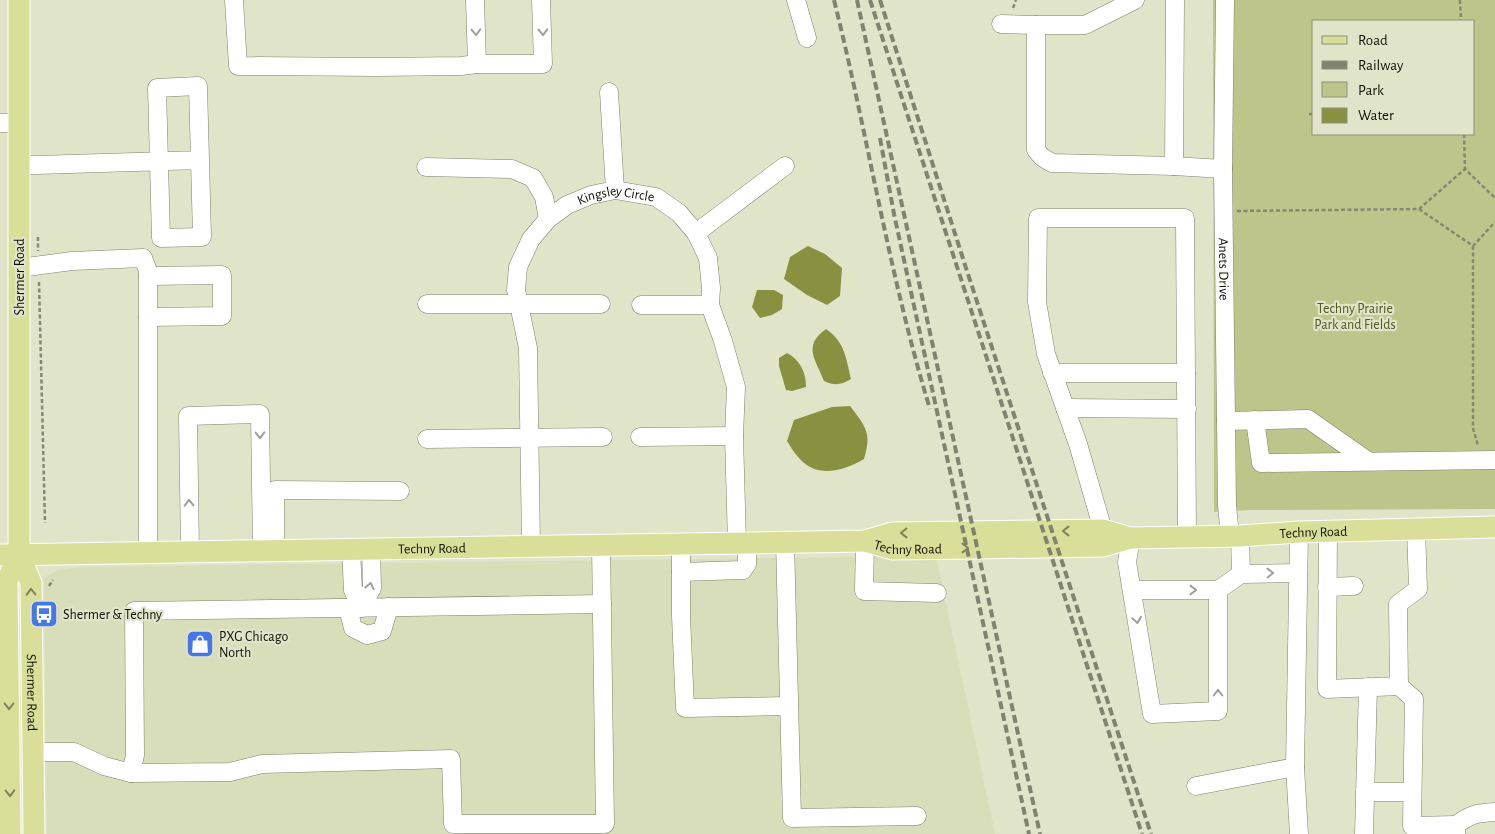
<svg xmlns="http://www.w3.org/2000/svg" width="1495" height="834" font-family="'Alegreya Sans',sans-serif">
	<rect width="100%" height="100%" fill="#e0e4c9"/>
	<path fill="#d8ddba" d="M936,556L995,834H47L44,578L57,570L80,567Z"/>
	<path fill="#bec58b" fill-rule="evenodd" d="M1213,0H1495V509L1251,510L1214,512ZM1314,21H1474V134H1314Z"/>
	<g fill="#899141">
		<path d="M808,246L825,254L842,268L840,296L827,305L807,295L784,279L790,257Z"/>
		<path d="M757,290H774L783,295L782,309L772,315L760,318L752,307Z"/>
		<path d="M826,329C845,342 846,358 851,379C841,385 835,386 824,381C816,360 802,346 826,329Z"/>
		<path d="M787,353C800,360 806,372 806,387L792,391L786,390L779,366V358Z"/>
		<path d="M850,406C866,427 872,433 864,459C843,471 817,479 799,458C794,453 791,447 787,441L794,420L832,407Z"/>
	</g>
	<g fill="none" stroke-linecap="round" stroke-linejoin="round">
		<g stroke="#7f8269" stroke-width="19">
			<g id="minor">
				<path d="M234,0L238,66L376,67L461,66L477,64H543L541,0"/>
				<path d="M475,0L477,64"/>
				<path d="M796,0L807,38"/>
				<path d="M1135,0L1085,25H1036V150L1042,157L1052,163L1174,166"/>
				<path d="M1175,0L1174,166L1223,169"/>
				<path id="s1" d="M1225,0L1223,169L1227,505L1230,536"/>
				<path d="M1001,24L1036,25"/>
				<path d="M609,92L615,190"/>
				<path d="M0,123H20"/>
				<path d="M19,165H37L200,160L202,237L161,238L157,88L198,86L200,160"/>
				<path d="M426,167L512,169L533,178L544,197L548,219"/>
				<path d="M696,233L785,166"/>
				<path d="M19,268L72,261L143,258L148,271V552"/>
				<path d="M148,276L222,275V316L148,317"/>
				<path d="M427,304H601"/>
				<path d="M641,305H710"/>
				<path d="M1052,373H1186"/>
				<path d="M1065,408L1187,409"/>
				<path d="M1255,420L1261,463L1495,460"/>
				<path d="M1226,421L1308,419L1368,461"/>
				<path d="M640,437L734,436"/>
				<path d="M427,439L603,437"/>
				<path d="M1103,530L1078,444L1046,354L1037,302L1038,218H1185L1187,537"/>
				<path d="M1328,532L1327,689L1399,686L1398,604L1418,589L1416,528"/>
				<path d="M1131,538L1127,562L1152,714L1218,711V590L1241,574L1240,536"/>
				<path d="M865,541L864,591L937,593"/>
				<path d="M785,542L792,818L917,816"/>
				<path d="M681,544V616L685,708L789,706"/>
				<path id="s2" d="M531,546L528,348L516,290L518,267L531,239L548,219L567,205L591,195L615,190L656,197L679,213L696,233L708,258L711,288L710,305L723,341L736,387L734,436L737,543"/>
				<path d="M351,549L353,590L361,608L372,588L371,549"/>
				<path d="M275,550V490L400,491"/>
				<path d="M190,552L188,416L260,414L262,551"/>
				<path d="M681,572L743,570L747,564V543"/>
				<path d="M1241,574L1298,573"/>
				<path d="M1327,587L1354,586"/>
				<path d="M1132,590H1218"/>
				<path d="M348,608L353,628L367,635L382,631L389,607"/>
				<path d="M1399,686L1414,699L1412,826L1456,825V834"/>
				<path d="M33,752H74L104,766L131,773L230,772L262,764L451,759L453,824H605L601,545"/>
				<path d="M1295,767L1299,834"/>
				<path d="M131,773L135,755L134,611L602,604"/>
				<path d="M1196,786L1295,767L1299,532"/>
				<path d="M1365,792H1412"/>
				<path d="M1456,825C1471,814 1477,813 1495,812"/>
				<path d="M1364,834L1368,687"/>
			</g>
		</g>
		<g stroke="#fff" stroke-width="23">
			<g id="major">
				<path id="s3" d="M865,541L892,549L977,548L1103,546L1131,538"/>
				<path id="s4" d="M19,554L31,583L34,834"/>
				<path id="s5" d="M0,555L865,541L892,533L1103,530L1131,538L1240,536L1299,532L1495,527"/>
				<path d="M10,834L7,581L19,554V0"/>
			</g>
		</g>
		<g stroke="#858874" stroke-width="2.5" stroke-dasharray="4 2.5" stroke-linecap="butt">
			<path d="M1460,0L1461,21"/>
			<path d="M1013,8L1016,0"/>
			<path d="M1309,114H1314"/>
			<path d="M1464,134L1465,169"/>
			<path d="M1419,209L1465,169L1495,198"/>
			<path d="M1237,211L1419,209L1473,246L1495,222"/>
			<path d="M38,237V251"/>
			<path d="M1473,246V428L1478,446"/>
			<path d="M39,282L45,523"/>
			<path d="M49,586L53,580"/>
		</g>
		<use href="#minor" stroke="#fff" stroke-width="18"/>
		<use href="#major" stroke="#d9df99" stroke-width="21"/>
		<g stroke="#7f836f" stroke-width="4" stroke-dasharray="8 4" stroke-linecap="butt">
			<path d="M834,0C868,136 889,275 930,409"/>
			<path d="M857,0L1040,834"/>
			<path d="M870,0L1142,834"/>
			<path d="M880,0L966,268L1151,834"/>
			<path d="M880,138L894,214L1029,834"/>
		</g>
	</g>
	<defs><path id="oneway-chevron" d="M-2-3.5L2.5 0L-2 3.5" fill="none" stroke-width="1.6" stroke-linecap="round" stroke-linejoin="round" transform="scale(1.25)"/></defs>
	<g stroke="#9fa09c">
		<use href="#oneway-chevron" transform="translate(476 32) rotate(88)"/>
		<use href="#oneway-chevron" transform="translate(543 32) rotate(89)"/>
		<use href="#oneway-chevron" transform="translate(260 435) rotate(89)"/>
		<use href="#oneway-chevron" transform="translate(189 503) rotate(-91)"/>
		<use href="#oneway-chevron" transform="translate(1270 573) rotate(-1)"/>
		<use href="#oneway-chevron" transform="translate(370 586) rotate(-78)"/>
		<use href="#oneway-chevron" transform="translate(1193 590)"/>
		<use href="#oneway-chevron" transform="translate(1137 620) rotate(81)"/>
		<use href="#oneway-chevron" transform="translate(1218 693) rotate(-90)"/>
	</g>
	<g stroke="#7f8358">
		<use href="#oneway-chevron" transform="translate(1066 531) rotate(180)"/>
		<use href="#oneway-chevron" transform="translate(904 533) rotate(179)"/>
		<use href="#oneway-chevron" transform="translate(965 548)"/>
		<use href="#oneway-chevron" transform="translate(31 592) rotate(-91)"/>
		<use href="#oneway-chevron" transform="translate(9 706) rotate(90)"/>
		<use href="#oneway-chevron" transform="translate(10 793) rotate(89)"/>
	</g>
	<defs>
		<g id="bus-square" transform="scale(1.4375)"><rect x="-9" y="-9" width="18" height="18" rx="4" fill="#4677e9" stroke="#e0e4c9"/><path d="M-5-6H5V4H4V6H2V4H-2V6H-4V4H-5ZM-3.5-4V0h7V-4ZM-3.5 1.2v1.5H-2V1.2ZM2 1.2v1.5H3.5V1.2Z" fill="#fff"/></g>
		<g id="shop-square" transform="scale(1.4375)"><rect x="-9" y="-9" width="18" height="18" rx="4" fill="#4677e9" stroke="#e0e4c9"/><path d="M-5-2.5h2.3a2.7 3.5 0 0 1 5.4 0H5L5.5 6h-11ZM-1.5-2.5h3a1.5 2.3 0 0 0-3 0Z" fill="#fff"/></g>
	</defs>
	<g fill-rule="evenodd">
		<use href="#bus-square" x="44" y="614"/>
		<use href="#shop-square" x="200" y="644"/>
	</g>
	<g text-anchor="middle" stroke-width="4.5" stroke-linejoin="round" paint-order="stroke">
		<g font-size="14" fill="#101208" stroke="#e0e4c9">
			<text dy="5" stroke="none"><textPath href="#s2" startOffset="412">Kingsley Circle</textPath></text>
			<text dy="5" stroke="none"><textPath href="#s1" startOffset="269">Anets Drive</textPath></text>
			<text transform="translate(19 277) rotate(-90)" y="5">Shermer Road</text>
			<text dy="5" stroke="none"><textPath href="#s5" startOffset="1316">Techny Road</textPath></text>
			<text dy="5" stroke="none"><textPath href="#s3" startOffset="44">Techny Road</textPath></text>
			<text dy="5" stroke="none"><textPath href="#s5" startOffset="432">Techny Road</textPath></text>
			<text dy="5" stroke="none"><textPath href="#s4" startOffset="141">Shermer Road</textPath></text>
		</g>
		<g font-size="14" fill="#53581e" stroke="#e0e4c9">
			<text x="1355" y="313">Techny Prairie<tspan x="1355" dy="16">Park and Fields</tspan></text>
		</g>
		<g font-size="14" fill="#101208" stroke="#e0e4c9" text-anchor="start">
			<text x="63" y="619">Shermer &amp; Techny</text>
			<text x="219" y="641">PXG Chicago<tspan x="219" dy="16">North</tspan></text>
		</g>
	</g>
	<rect x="1312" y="20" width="162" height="115" fill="#e0e4c9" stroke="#8d907c"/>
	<rect x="1322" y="36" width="25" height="8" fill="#d9df99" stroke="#8d907c"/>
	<text x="1358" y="45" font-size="15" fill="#101208">Road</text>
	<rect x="1322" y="61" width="25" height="8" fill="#7f836f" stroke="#8d907c"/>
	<text x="1358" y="70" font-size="15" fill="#101208">Railway</text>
	<rect x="1322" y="82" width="25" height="15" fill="#bec58b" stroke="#8d907c"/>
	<text x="1358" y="95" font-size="15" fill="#101208">Park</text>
	<rect x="1322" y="108" width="25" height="15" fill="#899141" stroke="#8d907c"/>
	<text x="1358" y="120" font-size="15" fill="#101208">Water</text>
</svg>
